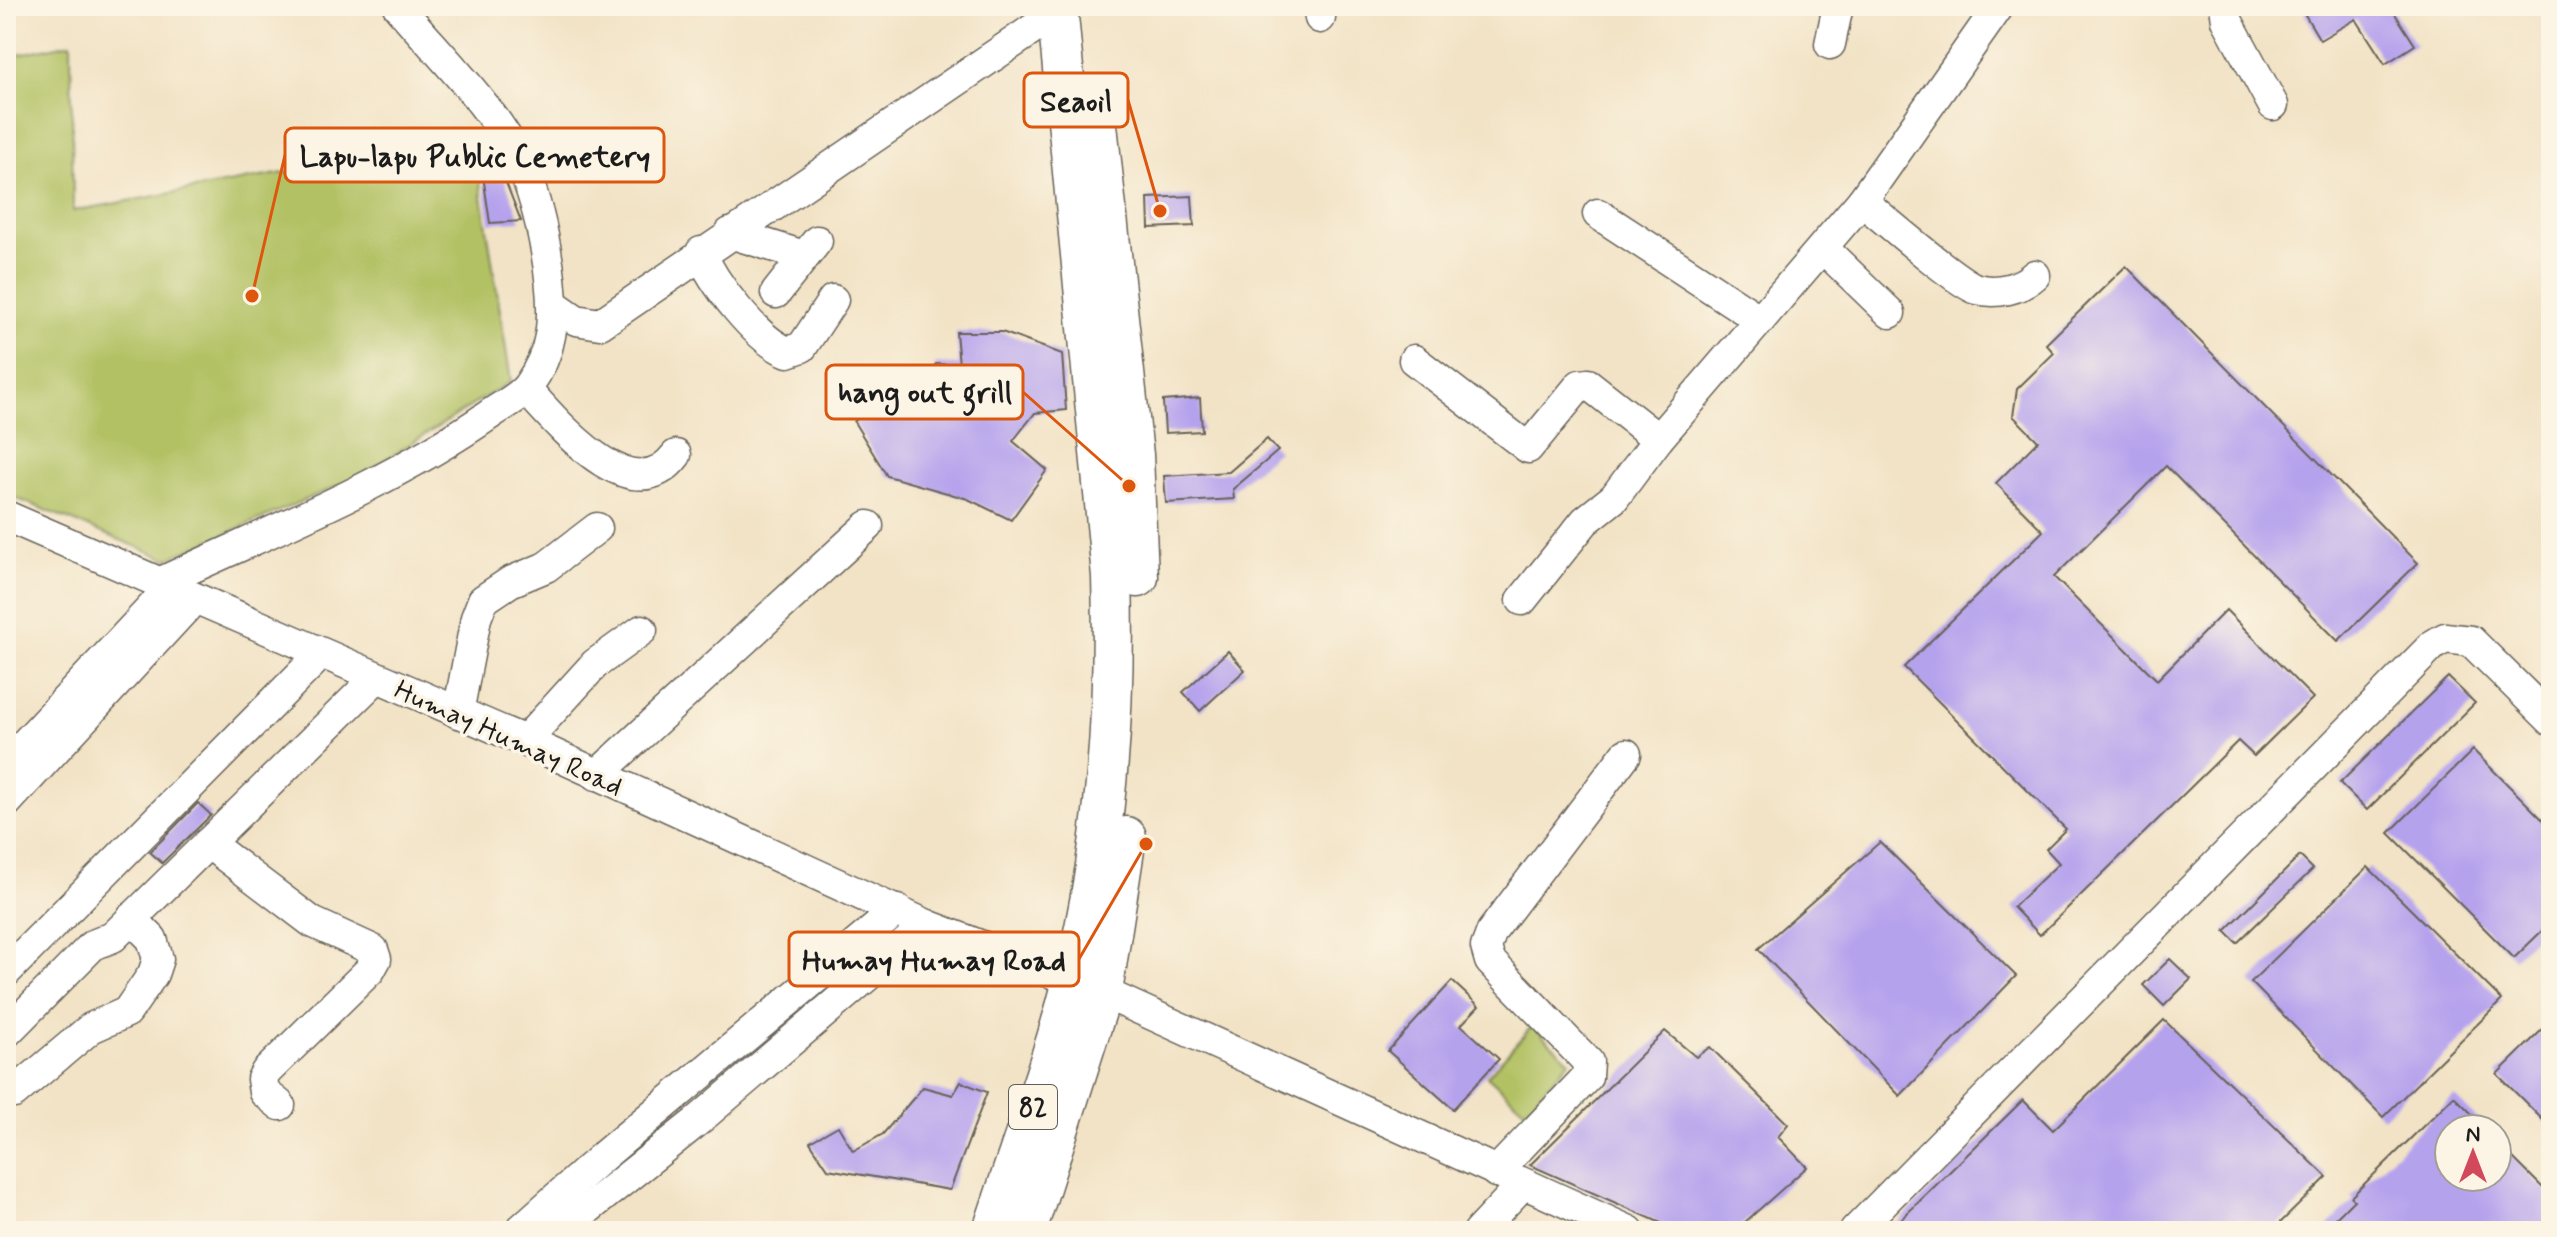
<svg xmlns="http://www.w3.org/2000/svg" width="2557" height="1237" font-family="Mynerve,sans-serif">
	<rect width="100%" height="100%" fill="#fcf5e5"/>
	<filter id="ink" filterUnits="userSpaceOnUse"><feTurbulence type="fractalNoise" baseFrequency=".0125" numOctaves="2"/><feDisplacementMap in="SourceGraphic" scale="16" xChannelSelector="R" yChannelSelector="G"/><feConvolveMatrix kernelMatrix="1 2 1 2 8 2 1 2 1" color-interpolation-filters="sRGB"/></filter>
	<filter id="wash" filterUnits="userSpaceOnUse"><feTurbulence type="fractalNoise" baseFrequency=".006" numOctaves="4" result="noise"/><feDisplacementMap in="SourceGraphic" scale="32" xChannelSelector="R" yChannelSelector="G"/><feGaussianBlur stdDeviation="1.8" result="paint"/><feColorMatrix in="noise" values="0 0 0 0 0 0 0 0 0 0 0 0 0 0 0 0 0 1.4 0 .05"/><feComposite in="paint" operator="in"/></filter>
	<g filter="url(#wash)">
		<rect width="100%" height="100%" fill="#f2e3c6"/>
		<g fill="#b2c164" stroke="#676e40" stroke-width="2">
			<path d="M71,43L73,211L473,139L511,381L356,478L167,559L6,494V57Z"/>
			<path d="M1532,1026L1570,1061L1525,1110L1487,1076Z"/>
		</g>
		<g id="blocks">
			<g fill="#b5a2ed">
				<path d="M2316,6H2390L2415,45L2385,64L2356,19L2320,40L2304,13Z"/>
				<path d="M478,142L488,143L494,152L521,221L490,223Z"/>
				<path d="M1192,196L1194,226L1149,228L1148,198Z"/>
				<path d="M2126,266L2418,563L2338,641L2166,466L2054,577L2157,680L2226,610L2313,698L2254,756L2238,741L2040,935L2013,907L2059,863L2046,849L2066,829L1904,667L2043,531L1996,483L2038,441L2013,416L2017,389L2054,353L2046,344Z"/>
				<path d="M956,332H1002L1062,354L1066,410L1035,413L1013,441L1047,470L1011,520L968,499L887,476L854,422L896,377L918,404L936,364L959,365Z"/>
				<path d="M1200,398L1202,431L1165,433L1163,401Z"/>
				<path d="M1267,439L1278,451L1233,489L1234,499L1166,503L1164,476L1229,472Z"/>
				<path d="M1228,651L1245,670L1200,711L1183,692Z"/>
				<path d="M2448,677L2475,703L2367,810L2340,783Z"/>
				<path d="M2473,750L2551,828V922L2514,958L2389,833Z"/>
				<path d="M198,803L211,815L162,863L150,852Z"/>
				<path d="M1880,842L2016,976L1900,1096L1758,949Z"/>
				<path d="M2300,856L2313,869L2237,943L2225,931Z"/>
				<path d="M2368,867L2502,1000L2383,1117L2251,982Z"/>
				<path d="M2170,959L2191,979L2164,1006L2143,985Z"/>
				<path d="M1452,981L1479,1006L1461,1025L1499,1059L1453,1109L1388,1051Z"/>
				<path d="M2164,1020L2327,1177L2272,1231H1889L2023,1100L2053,1130Z"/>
				<path d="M2551,1021V1128L2497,1074Z"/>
				<path d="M1665,1031L1696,1057L1710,1047L1788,1124L1778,1137L1807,1167L1735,1231H1679L1530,1165Z"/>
				<path d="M961,1082L987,1092L950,1190L828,1169L810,1142L838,1126L853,1151L883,1134L923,1087L953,1095Z"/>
				<path d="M2454,1096L2487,1129H2449V1177H2497V1142L2551,1196V1231H2323L2354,1200L2351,1197Z"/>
			</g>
		</g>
	</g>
	<g filter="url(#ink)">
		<use href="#blocks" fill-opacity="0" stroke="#676258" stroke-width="2"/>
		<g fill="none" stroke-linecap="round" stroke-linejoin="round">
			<g stroke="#676258" stroke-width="33">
				<g id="minor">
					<path d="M1318,6L1320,18"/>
					<path d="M2225,6L2227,20L2273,105"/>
					<path d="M1830,44L1838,6"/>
					<path d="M1862,201C1883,218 1957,283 1977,289C1997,294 2020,289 2035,275"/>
					<path d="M1598,214L1760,320"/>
					<path d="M730,233L804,256"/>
					<path d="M1823,248L1890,313"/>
					<path d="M701,252C711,281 758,341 788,352L802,347L833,300"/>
					<path d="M776,293L817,241"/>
					<path d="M553,304L576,320L600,324L1058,12"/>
					<path d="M1414,360L1528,448L1580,385L1588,384L1658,439"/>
					<path d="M526,389C556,421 631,515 676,455"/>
					<path d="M6,516L525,741L927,925L1102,992L1629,1231"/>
					<path d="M159,583C270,531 388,485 489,415C501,406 519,398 528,386C538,372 547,354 550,336C558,291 540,206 521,164C495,108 438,54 398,6"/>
					<path d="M1522,600L1585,521L1614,498L1658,439L1862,201L1999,6"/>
					<path d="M458,713L476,618L483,600L510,582L546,567L597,528"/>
					<path d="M525,741L595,664L642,630"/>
					<path d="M6,764L170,588"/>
					<path d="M597,775L868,526"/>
					<path d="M6,803L195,598"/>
					<path d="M208,843L312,922L373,950L376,959L370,970L266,1072L262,1079L264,1092L280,1105"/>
					<path d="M6,972L321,654"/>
					<path d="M6,1033L93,945L113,937L376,678"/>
					<path d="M14,1093L91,1028L127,1012L153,974L158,959L152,939L131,918"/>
					<path d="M1496,1172L1587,1077L1588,1062L1490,961L1486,947L1492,931L1626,754"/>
					<path d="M519,1231L602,1157L897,910"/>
					<path d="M560,1231L695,1123L927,925"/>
					<path d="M1479,1231L1523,1184"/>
					<path d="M1855,1231L2433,645L2445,638L2471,641L2551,720"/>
				</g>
			</g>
			<g stroke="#676258" stroke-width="43">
				<g id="major">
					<path d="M1095,107L1133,455L1138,577"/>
					<path d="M993,1231C1020,1148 1052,1065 1073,981C1106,849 1116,711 1112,576L1057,6"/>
					<path d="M1026,1231L1102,992L1126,837"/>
				</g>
			</g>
			<use href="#minor" stroke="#fff" stroke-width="30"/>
			<use href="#major" stroke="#fff" stroke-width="40"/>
		</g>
	</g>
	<g text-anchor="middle" stroke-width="7" stroke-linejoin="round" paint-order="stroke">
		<rect fill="#fcf5e5" stroke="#5f5d58" stroke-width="2" x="1009" y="1085" width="48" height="44" rx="6"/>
		<g font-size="26" font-weight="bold" fill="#1c1c1c">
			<text x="1033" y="1116">82</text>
		</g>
		<g font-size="28" fill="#1c1c1c" stroke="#fcf5e5">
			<text transform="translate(509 737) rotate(24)" y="10">Humay Humay Road</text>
		</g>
	</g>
	<path fill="none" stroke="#de560d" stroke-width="3" d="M1160 211L1128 100M252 296L285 155M1129 486L1023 392M1146 844L1079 959"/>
	<g fill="#de560d" stroke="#fcf5e5" stroke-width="3">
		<circle cx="1160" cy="211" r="8"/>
		<circle cx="252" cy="296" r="8"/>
		<circle cx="1129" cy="486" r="8"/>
		<circle cx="1146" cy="844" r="8"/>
	</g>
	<g fill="#fcf5e5" stroke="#de560d" stroke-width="3">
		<rect x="1024" y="73" width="104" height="54" rx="8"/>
		<rect x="285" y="128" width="379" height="54" rx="8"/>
		<rect x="826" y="365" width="197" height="54" rx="8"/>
		<rect x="789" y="932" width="290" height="54" rx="8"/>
	</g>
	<g font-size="30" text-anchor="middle" font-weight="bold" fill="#1c1c1c">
		<text x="1076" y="111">Seaoil</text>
		<text x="475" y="166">Lapu-lapu Public Cemetery</text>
		<text x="925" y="402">hang out grill</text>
		<text x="934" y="970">Humay Humay Road</text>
	</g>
	<rect width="2557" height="1237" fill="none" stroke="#fcf5e5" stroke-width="32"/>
	<g transform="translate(2473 1153)"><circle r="38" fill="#fcf5e5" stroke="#a29e95" stroke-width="2"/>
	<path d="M0-6L14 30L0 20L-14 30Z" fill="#d1495b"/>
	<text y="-12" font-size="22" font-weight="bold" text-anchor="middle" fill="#1c1c1c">N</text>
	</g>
</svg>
